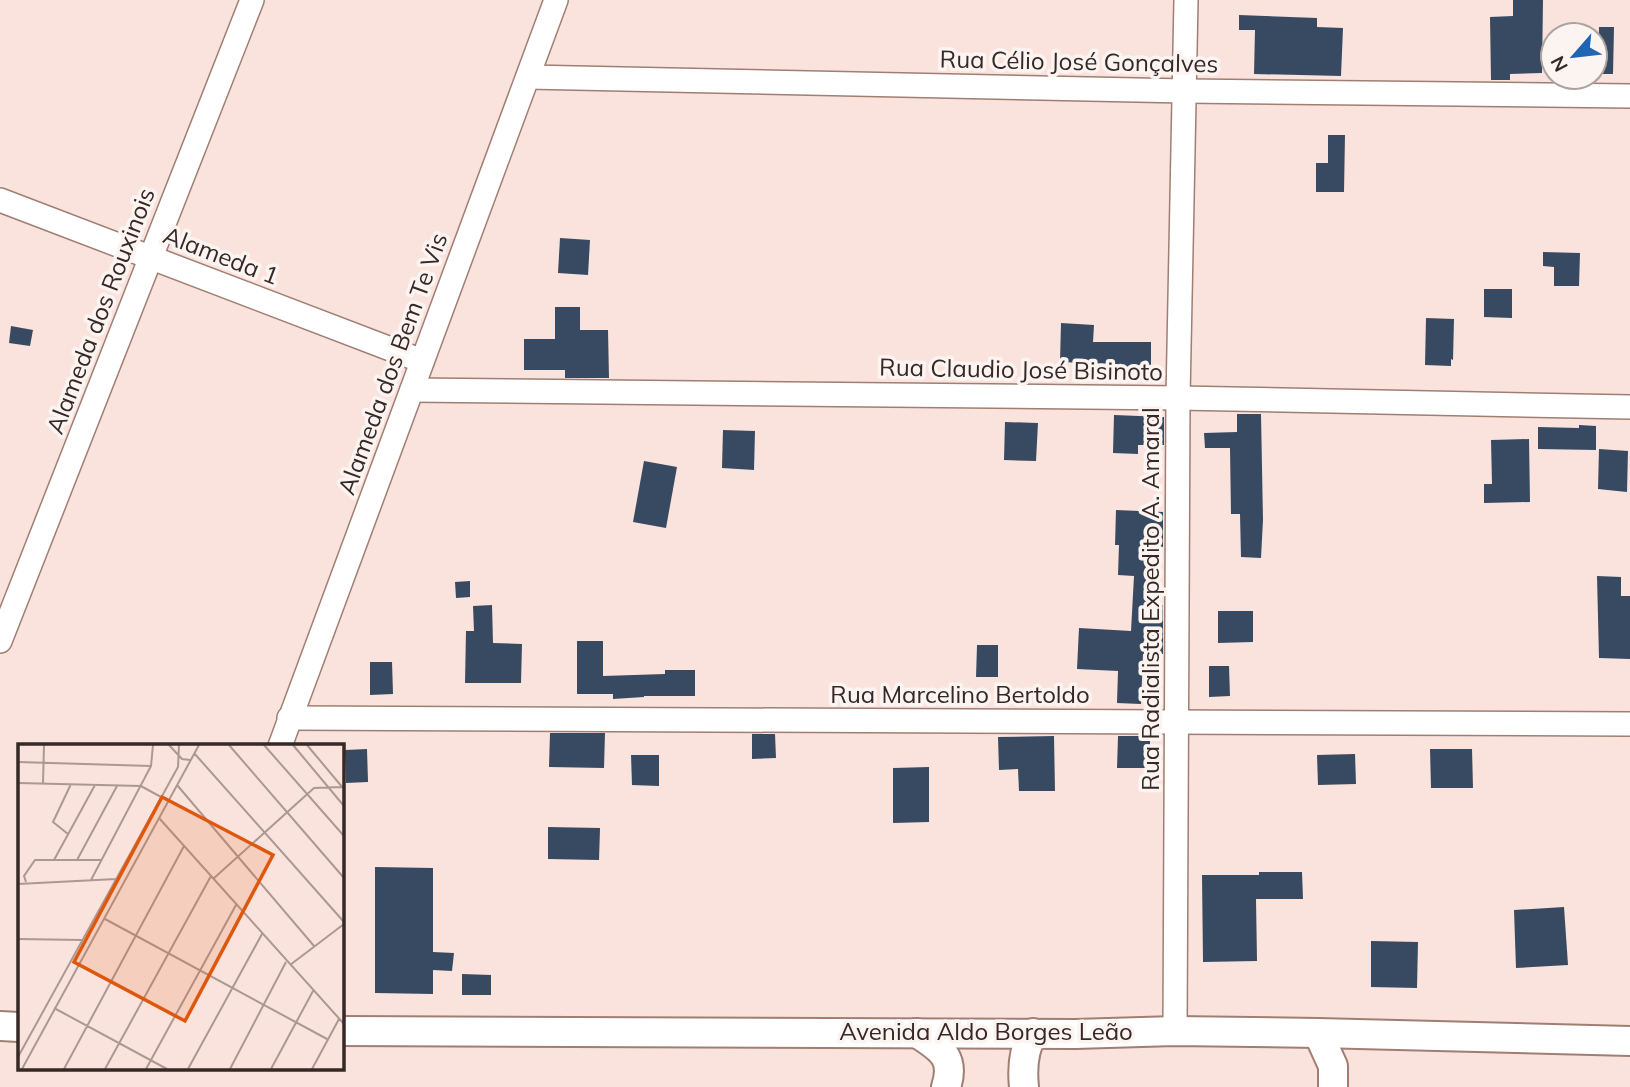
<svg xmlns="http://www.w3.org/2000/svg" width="1630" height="1087" font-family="Mulish,sans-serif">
	<rect width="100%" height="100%" fill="#fae3dc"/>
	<g fill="#384a61">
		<path d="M1513,0H1543L1542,73L1510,74V80H1491L1490,17L1513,16Z"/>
		<path d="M1239,15L1317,18V27L1343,28L1341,76L1254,74L1255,30H1239Z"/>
		<path d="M1599,27H1614L1613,74H1598Z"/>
		<path d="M1328,135H1345L1344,192H1316V163H1328Z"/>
		<path d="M560,238L590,240L588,275L558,273Z"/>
		<path d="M1543,252L1580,253L1579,286H1554V267L1543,266Z"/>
		<path d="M1484,289H1512V318L1484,317Z"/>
		<path d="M555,307H580V330H608L609,378H565V370H524V339H555Z"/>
		<path d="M1426,318L1454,319L1453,360L1451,359V366L1425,365Z"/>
		<path d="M1061,323L1094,325L1093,342H1151V371H1116V364L1060,362Z"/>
		<path d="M11,326L33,330L30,346L9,343Z"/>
		<path d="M1237,414H1261L1263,520L1261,558L1241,557L1240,514H1231L1230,448H1205L1204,433L1237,432Z"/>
		<path d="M1114,415L1164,417V445H1138V454L1113,453Z"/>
		<path d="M1005,422L1038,423L1036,461L1004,460Z"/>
		<path d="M1579,425L1596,426V450L1538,449V427L1579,428Z"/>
		<path d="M723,430L755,431L754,470L722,468Z"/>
		<path d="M1529,439L1530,502L1484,503V484H1492L1491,440Z"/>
		<path d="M1599,449L1628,451L1627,492L1598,489Z"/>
		<path d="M644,461L677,467L666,528L633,522Z"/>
		<path d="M1116,510L1163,512V547L1149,546L1147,604L1163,605V654H1143L1141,704L1117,703L1118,671L1077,669L1079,628L1131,631L1134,576L1118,575L1119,545H1115Z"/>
		<path d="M1597,576L1621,577V596H1630V659L1599,658Z"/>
		<path d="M470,581V597L456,598L455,582Z"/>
		<path d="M492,605L493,643L522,644L521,683H465L466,631H474L473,606Z"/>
		<path d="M1218,611H1253V642L1218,643Z"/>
		<path d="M577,641H603V676L665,674V670H695V696H644V697L613,699V694H577Z"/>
		<path d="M977,645H998V677H976Z"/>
		<path d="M370,662H392L393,694L370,695Z"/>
		<path d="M1209,666H1229L1230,696L1209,697Z"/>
		<path d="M550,733H605L604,768L549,767Z"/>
		<path d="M752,734H775L776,758L752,759Z"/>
		<path d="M1054,736L1055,791H1019L1018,769L999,770L998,737Z"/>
		<path d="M1118,736H1150V768H1117Z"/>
		<path d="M367,749L368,782L346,783L345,750Z"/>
		<path d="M1430,749H1472L1473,788H1431Z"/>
		<path d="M1355,754L1356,784L1318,785L1317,755Z"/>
		<path d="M631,755H659V786L632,785Z"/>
		<path d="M929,767V822L893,823V768Z"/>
		<path d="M548,827L600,828L599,860L548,859Z"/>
		<path d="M375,867L433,868V952L454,953L452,971L433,970V994L375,993Z"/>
		<path d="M1259,872H1302L1303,899H1256L1257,961L1203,962L1202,875H1259Z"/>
		<path d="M1564,907L1568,965L1516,968L1514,910Z"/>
		<path d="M1371,941L1418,942L1417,988L1371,987Z"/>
		<path d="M462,974L491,975V995H462Z"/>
	</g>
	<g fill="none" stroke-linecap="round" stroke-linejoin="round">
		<g stroke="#a07e73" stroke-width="26">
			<g id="minor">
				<path d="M528,77L1185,91L1630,96"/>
				<path d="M0,200L422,361"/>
				<path d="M412,390L1178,398L1630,407"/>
				<path d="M0,641L252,0"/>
				<path d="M289,718L1630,724"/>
				<path d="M280,746L556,0"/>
				<path d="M1175,1031L1178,398L1186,0"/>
			</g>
		</g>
		<g stroke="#a07e73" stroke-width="32">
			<g id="tertiary">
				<path d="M0,1026L19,1027"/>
				<path d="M341,1031L1075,1034L1175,1031L1318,1033L1630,1041"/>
				<path d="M917,1033C940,1048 956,1057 946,1087"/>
				<path d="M1318,1033L1333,1066V1087"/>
				<path d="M1024,1087C1022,1068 1023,1050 1033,1033"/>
			</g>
		</g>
		<use href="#minor" stroke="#fff" stroke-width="23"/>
		<use href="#tertiary" stroke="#fff" stroke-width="28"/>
	</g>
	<g text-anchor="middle" stroke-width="7" stroke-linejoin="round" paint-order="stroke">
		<g font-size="24" fill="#362824" stroke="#fbf4f1">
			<text transform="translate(1079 62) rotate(1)" y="8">Rua Célio José Gonçalves</text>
			<text transform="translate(221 256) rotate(21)" y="8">Alameda 1</text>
			<text transform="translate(101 311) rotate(-69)" y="8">Alameda dos Rouxinois</text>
			<text transform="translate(393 364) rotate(-70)" y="8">Alameda dos Bem Te Vis</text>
			<text transform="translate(1021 370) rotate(1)" y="8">Rua Claudio José Bisinoto</text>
			<text transform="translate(1151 599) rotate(-90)" y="8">Rua Radialista Expedito A. Amaral</text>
			<text x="960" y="703">Rua Marcelino Bertoldo</text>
			<text x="986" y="1040">Avenida Aldo Borges Leão</text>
		</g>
	</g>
	<g transform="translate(18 744)">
		<rect width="326" height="326" fill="#fae3dc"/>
		<path fill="none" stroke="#ac9892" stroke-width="2" d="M151,1L164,15L172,16M211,1L326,134M246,1L326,92M275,1L326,62M289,1L325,44M176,9L326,178M0,18L133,22M0,39L123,42L143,53M25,40L26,1M159,41L296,202M141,74L326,280M50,90L35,78L53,40M36,116L77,41M59,116L99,42M195,135L296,44L324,43M73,136L133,22L135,1M8,138L6,132L17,116H83M0,140L98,135M87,175L309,295M0,195L64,196M272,221L326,180M36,264L149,325M0,313L160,23L161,1M4,325L181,1M46,325L166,102M87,325L193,132M128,325L218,161M170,325L244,190M212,325L268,218M253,325L295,247M294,325L321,275"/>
		<path fill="#df570d" fill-opacity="0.15" stroke="#df570d" stroke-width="3.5" d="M144,53L255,111L167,277L56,218Z"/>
		<rect width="326" height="326" fill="none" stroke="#362824" stroke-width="3.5"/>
	</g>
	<g transform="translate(1574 56) rotate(242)"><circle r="33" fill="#fbf4f1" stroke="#aca29f" stroke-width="2"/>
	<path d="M0-5L12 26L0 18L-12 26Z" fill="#2064b4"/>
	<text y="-10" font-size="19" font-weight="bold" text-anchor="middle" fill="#362824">N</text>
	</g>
</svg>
